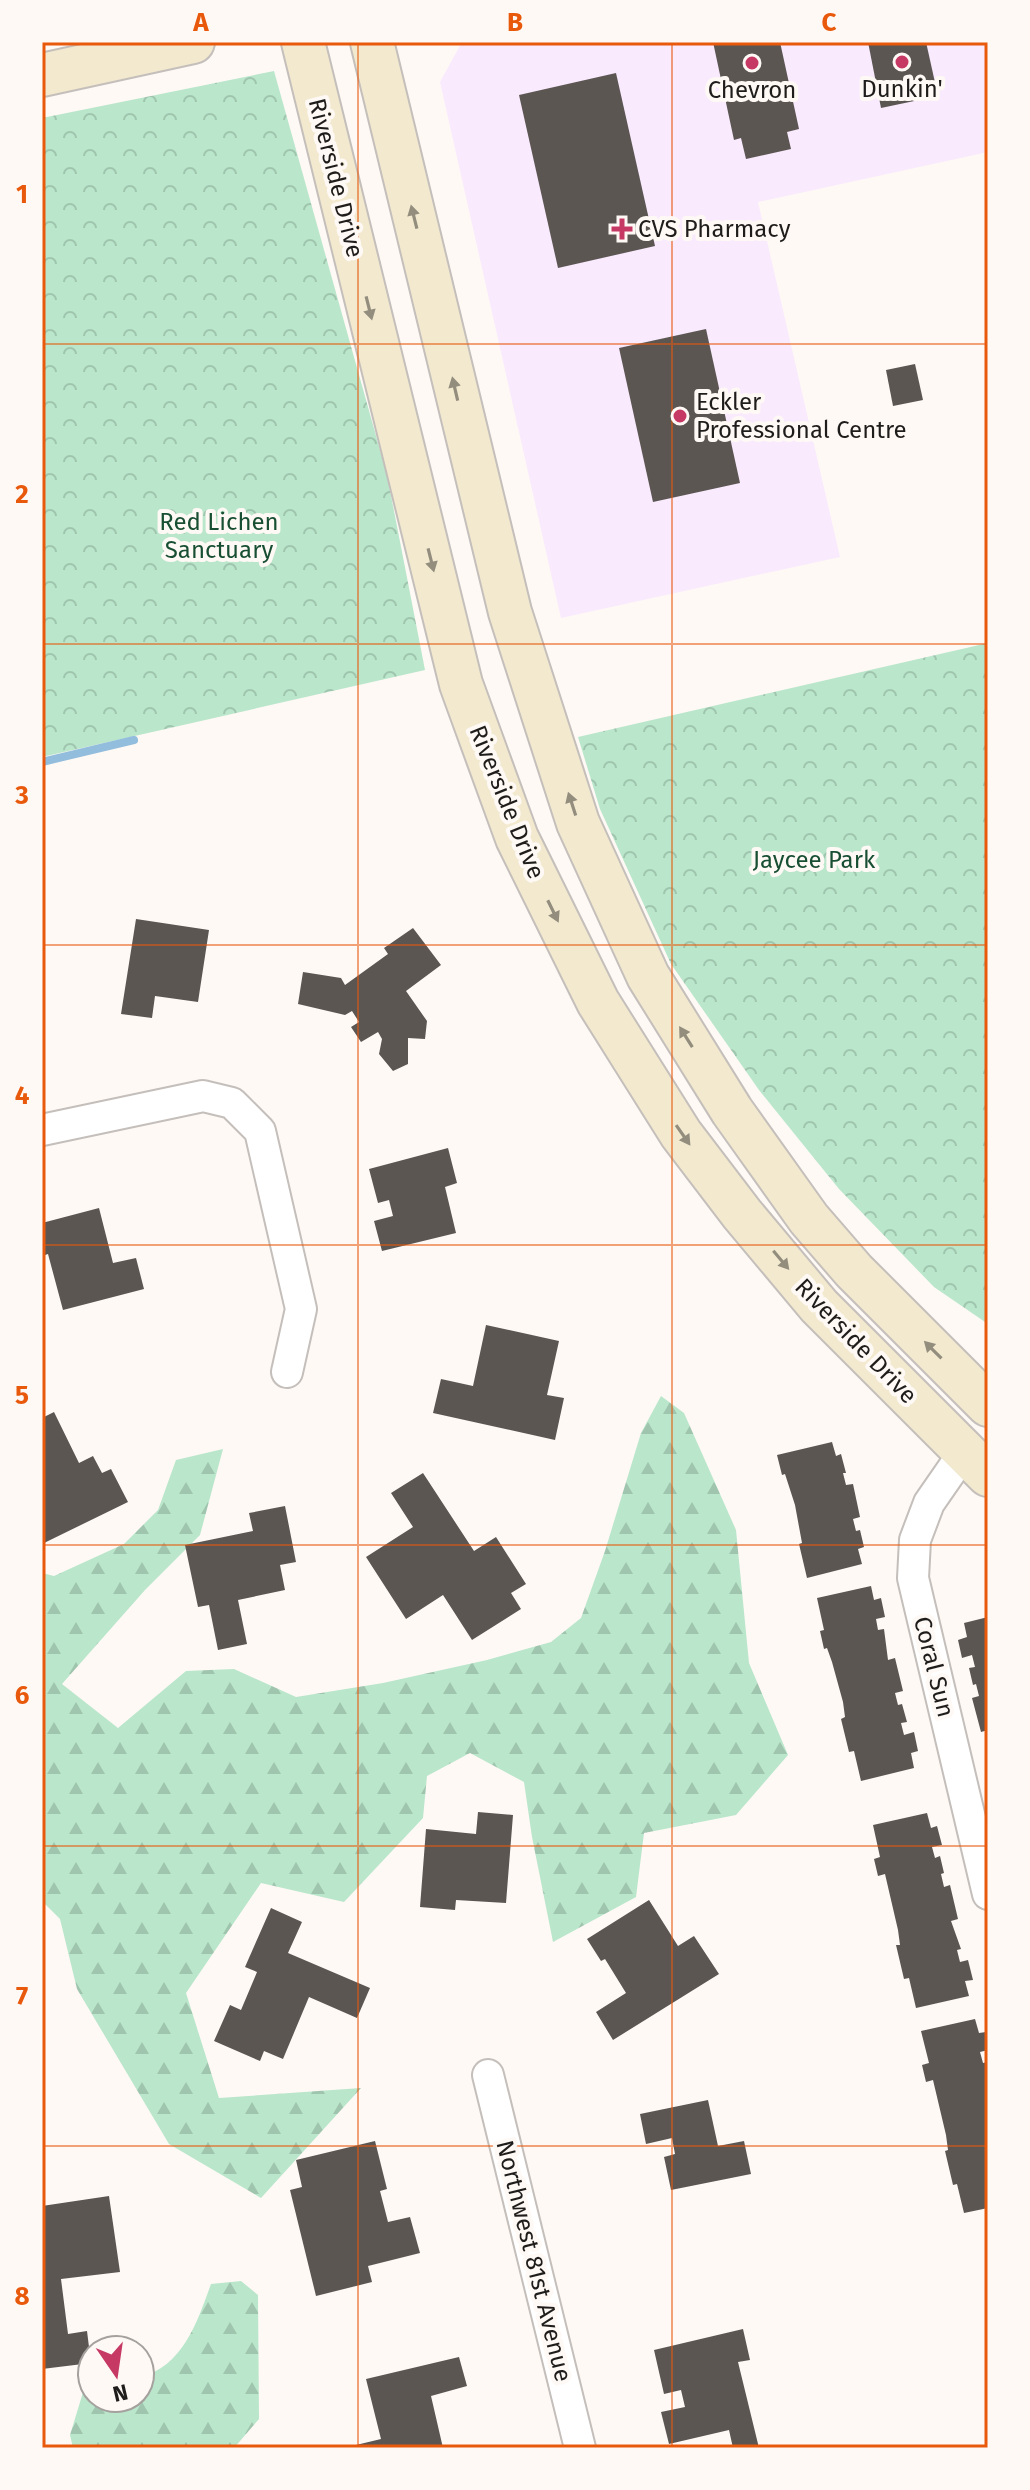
<svg xmlns="http://www.w3.org/2000/svg" width="1030" height="2490" font-family="'Fira Sans',sans-serif">
	<defs>
		<pattern id="forest-firs" width="22" height="20" patternUnits="userSpaceOnUse" patternTransform="scale(2)"><rect width="22" height="20" fill="#bae6cb"/><path d="M5 1l3.5 6h-7zM16 11l3.5 6h-7z" fill="#9fc5ae"/></pattern>
		<pattern id="park-crowns" width="20" height="18" patternUnits="userSpaceOnUse" patternTransform="scale(2)"><rect width="20" height="18" fill="#bae6cb"/><path d="M2 6a3 3 0 1 1 6 0M12 15a3 3 0 1 1 6 0" fill="none" stroke="#9fc5ae"/></pattern>
	</defs>
	<rect width="100%" height="100%" fill="#fef9f5"/>
	<path fill="#f9eafe" d="M462,42H988V152L758,202L840,557L561,618L440,82Z"/>
	<g fill="url(#forest-firs)">
		<path d="M661,1396L684,1413L736,1530L749,1663L788,1755L736,1815L644,1833L636,1897L553,1942L532,1837L524,1782L470,1753L427,1776L423,1818L344,1902L261,1883L186,1993L219,2098L361,2088L261,2198L169,2144L77,1989L60,1919L42,1901V1573L54,1576L124,1544L158,1510L176,1460L223,1449L200,1535L145,1590L62,1684L118,1728L186,1671L234,1669L296,1697L383,1683L487,1660L551,1642L581,1618L605,1551L641,1433Z"/>
		<path d="M241,2281L258,2295L259,2419L234,2448H73L70,2435L84,2389L92,2388V2398H140V2377C183,2367 198,2320 211,2284Z"/>
	</g>
	<g fill="url(#park-crowns)">
		<path d="M274,71L387,475L425,670L42,757V118Z"/>
		<path d="M988,643V1324L934,1287L839,1189L759,1090L671,964L600,809L578,737Z"/>
	</g>
	<g fill="none" stroke-linecap="round" stroke-linejoin="round">
		<path stroke="#93bddc" stroke-width="8" d="M42,762L134,740"/>
	</g>
	<g fill="#5b5652">
		<path d="M713,42H780L799,129L787,132L791,149L746,159L741,138L734,140Z"/>
		<path d="M868,42H926L938,96L881,108Z"/>
		<path d="M616,73L655,246L558,268L519,95Z"/>
		<path d="M706,329L740,483L653,502L619,348Z"/>
		<path d="M915,364L923,400L893,406L886,370Z"/>
		<path d="M136,919L209,930L198,1002L155,996L152,1018L121,1014Z"/>
		<path d="M413,928L441,965L406,991L427,1021L425,1039L408,1038V1064L393,1071L379,1054L382,1039L378,1032L361,1042L351,1027L359,1022L352,1011L345,1015L298,1004L303,972L341,978L345,985L388,954L384,948Z"/>
		<path d="M448,1148L457,1183L445,1187L456,1233L382,1251L374,1221L393,1216L389,1200L378,1203L369,1169Z"/>
		<path d="M99,1208L113,1263L136,1258L144,1289L63,1310L48,1254L42,1256V1223Z"/>
		<path d="M486,1325L559,1341L547,1395L564,1398L555,1440L433,1413L441,1379L473,1386Z"/>
		<path d="M54,1412L79,1463L93,1456L102,1473L111,1469L128,1502L42,1544V1418Z"/>
		<path d="M832,1442L836,1456L841,1454L846,1473H843L846,1485L853,1484L860,1517L853,1519L856,1531L860,1530L864,1547L858,1549L862,1564L807,1578L799,1544L802,1543L795,1505L785,1474L782,1475L777,1455Z"/>
		<path d="M423,1473L474,1551L496,1537L526,1584L511,1593L521,1609L472,1640L443,1595L406,1619L366,1557L413,1527L391,1493Z"/>
		<path d="M285,1506L296,1562L280,1565L285,1590L238,1600L247,1644L218,1650L209,1605L198,1607L185,1545L253,1531L249,1513Z"/>
		<path d="M871,1586L874,1600L881,1598L885,1617L876,1619L878,1630L884,1629L888,1660L895,1658L903,1691L895,1693L898,1705L902,1704L907,1722L901,1723L904,1735L914,1732L918,1751L911,1753L914,1768L861,1781L854,1751L849,1752L841,1719L845,1717L843,1702L832,1662L827,1648L824,1649L820,1631L824,1630L817,1598Z"/>
		<path d="M988,1617V1730L981,1732L972,1698L979,1696L976,1684L973,1685L969,1668L975,1667L972,1655L962,1658L958,1640L967,1637L964,1623Z"/>
		<path d="M478,1812L513,1815L506,1903L456,1900L455,1910L420,1907L426,1829L476,1834Z"/>
		<path d="M927,1813L931,1828L937,1826L942,1845L932,1847L935,1858L940,1856L944,1873L941,1874L944,1887L950,1885L958,1919L951,1921L961,1949L957,1950L960,1962L968,1960L973,1980L965,1981L969,1996L916,2008L909,1978L904,1979L896,1945H900L898,1930L885,1874L878,1876L874,1859L880,1857L873,1825Z"/>
		<path d="M649,1900L678,1946L694,1936L719,1974L613,2040L596,2012L626,1993L605,1959L601,1961L587,1939Z"/>
		<path d="M271,1908L302,1922L288,1953L370,1988L357,2018L309,1997L283,2059L264,2051L260,2061L214,2041L230,2005L241,2010L257,1972L245,1967Z"/>
		<path d="M975,2019L979,2033L986,2032L988,2042V2050L980,2052L983,2063L988,2062V2208L964,2213L957,2184L953,2185L945,2151L948,2150L946,2135L933,2080L926,2082L922,2065L929,2063L921,2031Z"/>
		<path d="M708,2100L718,2146L744,2141L751,2174L671,2190L664,2157L675,2154L672,2138L646,2144L640,2114Z"/>
		<path d="M375,2141L387,2189L380,2191L388,2222L410,2217L420,2253L368,2266L372,2282L316,2296L290,2190L302,2187L296,2160Z"/>
		<path d="M109,2196L120,2272L61,2279L68,2334L87,2331L91,2363L42,2369V2206Z"/>
		<path d="M743,2329L750,2360L738,2362L759,2448H733L729,2430L669,2444L661,2412L685,2407L681,2390L664,2394L654,2350Z"/>
		<path d="M459,2357L467,2386L431,2396L443,2448H357L356,2445L381,2439L366,2379Z"/>
	</g>
	<g fill="none" stroke-linecap="round" stroke-linejoin="round">
		<g stroke="#c5bfbb" stroke-width="34">
			<g id="street">
				<path d="M42,1130L203,1096L232,1103L260,1131L301,1309L287,1372"/>
				<path d="M965,1451L929,1503L915,1540L913,1578L988,1894"/>
				<path d="M488,2075L580,2448"/>
			</g>
		</g>
		<g stroke="#c5bfbb" stroke-width="46">
			<g id="secondary">
				<path d="M303,42L461,684L517,838L598,1002L681,1134L742,1214L819,1306L988,1475"/>
				<path d="M372,42L510,612L578,823L648,976L732,1111L809,1219L854,1271L988,1405"/>
				<path d="M42,75L193,42"/>
			</g>
		</g>
		<use href="#street" stroke="#fff" stroke-width="30"/>
		<use href="#secondary" stroke="#f2e9cf" stroke-width="42"/>
	</g>
	<defs><path id="oneway-solid" d="M-6-.8H1V-3.2L6.5 0L1 3.2V.8H-6Z" transform="scale(2)"/></defs>
	<g fill="#938d7e">
		<use href="#oneway-solid" transform="translate(414 217) rotate(-104)"/>
		<use href="#oneway-solid" transform="translate(369 308) rotate(76)"/>
		<use href="#oneway-solid" transform="translate(455 389) rotate(-103)"/>
		<use href="#oneway-solid" transform="translate(431 560) rotate(76)"/>
		<use href="#oneway-solid" transform="translate(572 804) rotate(-108)"/>
		<use href="#oneway-solid" transform="translate(553 911) rotate(64)"/>
		<use href="#oneway-solid" transform="translate(686 1037) rotate(-122)"/>
		<use href="#oneway-solid" transform="translate(683 1135) rotate(55)"/>
		<use href="#oneway-solid" transform="translate(781 1260) rotate(50)"/>
		<use href="#oneway-solid" transform="translate(933 1350) rotate(-135)"/>
	</g>
	<path fill="none" stroke="#e8590c" stroke-width="2" stroke-opacity="0.55" d="M358,42V2448M672,42V2448M42,344H988M42,644H988M42,945H988M42,1245H988M42,1545H988M42,1846H988M42,2146H988"/>
	<g fill="#c73965" stroke="#fef9f5" stroke-width="3">
		<circle cx="902" cy="62" r="8"/>
		<circle cx="752" cy="63" r="8"/>
		<path d="M618 217h8v8h8v8h-8v8h-8v-8h-8v-8h8z"/>
		<circle cx="680" cy="416" r="8"/>
	</g>
	<g text-anchor="middle" stroke-width="8" stroke-linejoin="round" paint-order="stroke">
		<g font-size="24" fill="#1f1d1b" stroke="#fef9f5">
			<text x="902" y="97">Dunkin'</text>
			<text x="752" y="98">Chevron</text>
			<text x="638" y="237" text-anchor="start">CVS Pharmacy</text>
			<text x="696" y="410" text-anchor="start">Eckler<tspan x="696" dy="28">Professional Centre</tspan></text>
		</g>
		<g font-size="24" fill="#1f1d1b" stroke="#fef9f5">
			<text transform="translate(336 178) rotate(76)" y="8">Riverside Drive</text>
			<text transform="translate(507 802) rotate(68)" y="8">Riverside Drive</text>
			<text transform="translate(856 1341) rotate(46)" y="8">Riverside Drive</text>
			<text transform="translate(934 1667) rotate(76)" y="8">Coral Sun</text>
			<text transform="translate(534 2261) rotate(76)" y="8">Northwest 81st Avenue</text>
		</g>
		<g font-size="24" fill="#184f33" stroke="#fef9f5">
			<text x="219" y="530">Red Lichen<tspan x="219" dy="28">Sanctuary</tspan></text>
			<text x="814" y="868">Jaycee Park</text>
		</g>
	</g>
	<rect width="1030" height="2490" fill="none" stroke="#fef9f5" stroke-width="88"/>
	<g transform="translate(116 2374) rotate(167)"><circle r="38" fill="#fef9f5" stroke="#a5a19e" stroke-width="2"/>
	<path d="M0-6L14 30L0 20L-14 30Z" fill="#c73965"/>
	<text y="-12" font-size="22" font-weight="bold" text-anchor="middle" fill="#1f1d1b">N</text>
	</g>
	<rect x="44" y="44" width="942" height="2402" fill="none" stroke="#e8590c" stroke-width="3"/>
	<g font-size="26" text-anchor="middle" font-weight="bold" fill="#e8590c">
		<text x="201" y="31">A</text>
		<text x="515" y="31">B</text>
		<text x="829" y="31">C</text>
		<text x="22" y="203">1</text>
		<text x="22" y="503">2</text>
		<text x="22" y="804">3</text>
		<text x="22" y="1104">4</text>
		<text x="22" y="1404">5</text>
		<text x="22" y="1704">6</text>
		<text x="22" y="2005">7</text>
		<text x="22" y="2305">8</text>
	</g>
</svg>
